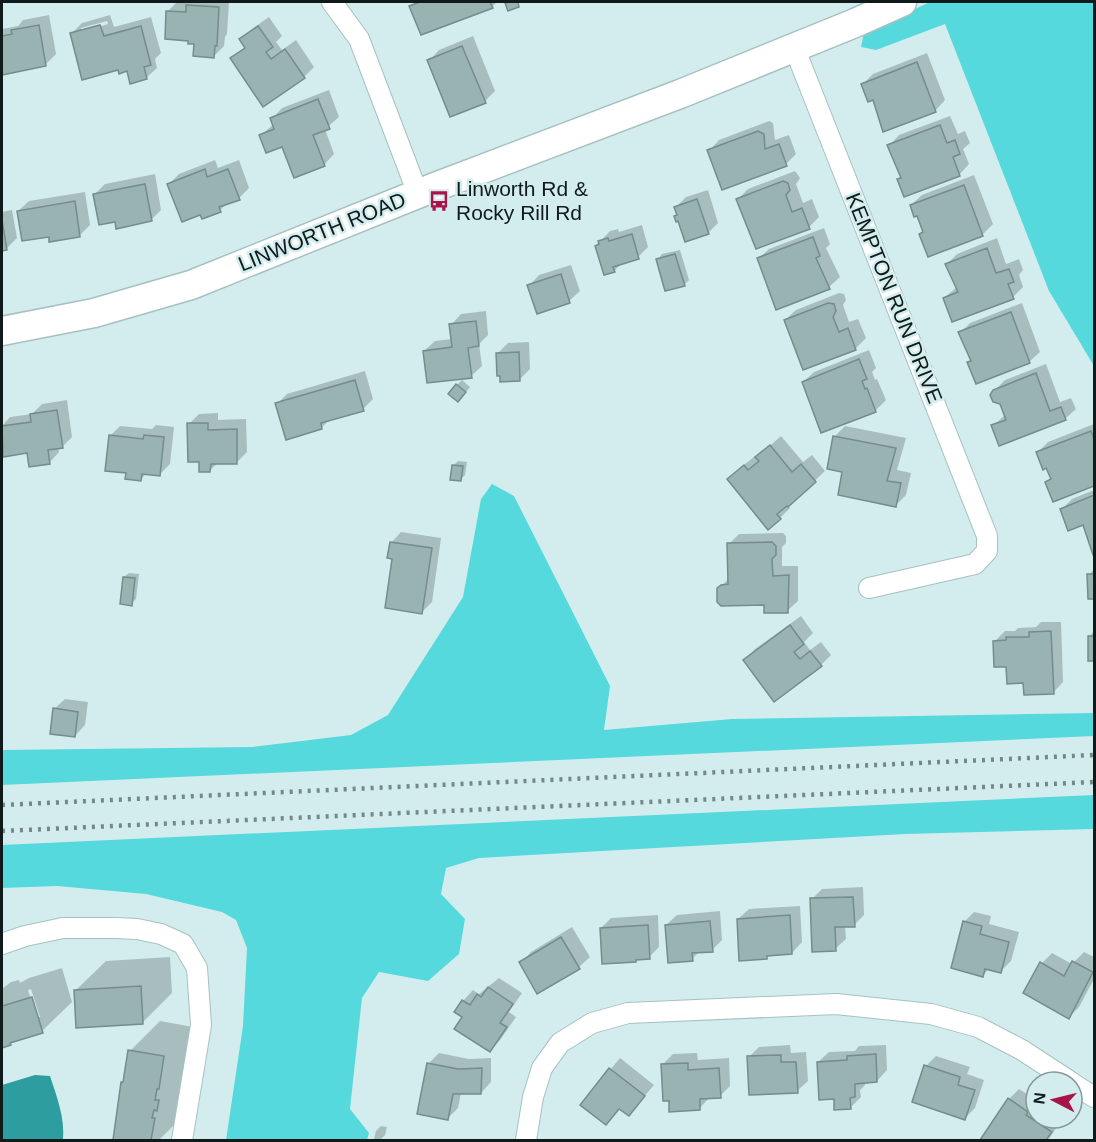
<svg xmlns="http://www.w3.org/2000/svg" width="1096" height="1142" font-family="Arial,sans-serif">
	<rect width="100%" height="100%" fill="#d3edee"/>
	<g fill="#56d9dd">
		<path d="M930,2H1094V366L1049,291L945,24L876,50L861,47L864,33Z"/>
		<path d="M492,484L514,496L610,686L604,730L732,719L1094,713V736L2,785V750L252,747L351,735L388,715L463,597L481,499Z"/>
		<path d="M1094,795V829L905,834L479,858L446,868L441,894L465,919L459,954L428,981L379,972L362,998L350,1109L369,1133L367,1140H226L243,1026L247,948L236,920L222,912L146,894L57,886L2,888V845Z"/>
	</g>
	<path fill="#2e9da0" d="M35,1075L50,1076C57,1097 65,1118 63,1140H2V1085Z"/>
	<g fill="#0003" fill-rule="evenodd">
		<path d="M177,2H229L227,34L225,37L224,46L214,56L195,43L168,11Z"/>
		<path d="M416,2H497L492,7L411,6Z"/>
		<path d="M49,15L56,54L46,64L2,73V29L18,26L23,20Z"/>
		<path d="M110,15L114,27L151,17L161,53L155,59L157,68L146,78L128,70L71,34L82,23ZM107,21L108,24L81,32V28Z"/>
		<path d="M269,17L282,36L276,42L282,50L296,40L314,67L304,77L232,59L246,46L241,40L252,29Z"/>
		<path d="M473,36L495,91L485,101L429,61L439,50Z"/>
		<path d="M927,53L945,100L935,111L874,98L863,84L873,74Z"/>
		<path d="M329,90L339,117L325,129L334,154L324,165L261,135L274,124L272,119L282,108Z"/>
		<path d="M950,116L958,134L965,131L970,143L963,149L969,164L959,175L899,180L902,176L889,146L899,135Z"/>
		<path d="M769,121L773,123L775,140L789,135L796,154L786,164L709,151L719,140Z"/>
		<path d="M215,160L218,168L239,160L249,188L239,198L228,203L220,210L203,217L169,184L179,174Z"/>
		<path d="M795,171L800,178L796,184L803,203L812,199L819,217L809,227L738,199L748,189Z"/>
		<path d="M155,174L161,210L151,220H116L94,195L105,184Z"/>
		<path d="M974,175L993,224L982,235L924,231L918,214L911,205L922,195Z"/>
		<path d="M708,190L718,223L708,233L678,214L676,207L686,197Z"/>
		<path d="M85,192L90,225L79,236L50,235L18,211L29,201Z"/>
		<path d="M12,210L17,238L6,249H2V212Z"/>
		<path d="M642,225L648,247L638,257L623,262L614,271L596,246L610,231L618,229L619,232Z"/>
		<path d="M824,228L830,244L826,248L840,277L829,287L777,308L758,259L769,249Z"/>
		<path d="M997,238L1006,264L1019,259L1023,270L1019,275L1023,287L1013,297L944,298L957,287L947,264L957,254Z"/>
		<path d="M680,250L689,280L684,285L658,259L662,254Z"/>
		<path d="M571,265L580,291L569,301L538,312L529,286L539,275Z"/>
		<path d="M839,293L844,294L846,300L843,305L849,322L858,319L866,338L855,349L785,320L796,310Z"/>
		<path d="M1022,303L1040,352L1029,362H969L972,359L960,333L970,323Z"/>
		<path d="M486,311L488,335L479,344L482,366L471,376L424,351L435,341L452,339L451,325L461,314Z"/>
		<path d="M529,342L530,369L520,379L498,353L508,343Z"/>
		<path d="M869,350L876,368L872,372L875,380L877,379L886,400L875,411L803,382L814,372Z"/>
		<path d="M1046,364L1060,402L1071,398L1076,409L1065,419L993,426L1006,414L994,391L1005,380Z"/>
		<path d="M365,371L373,399L363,409L330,419L321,428L277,404L287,394Z"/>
		<path d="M462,380L470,387L463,396L457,385Z"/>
		<path d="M67,400L72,437L62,447H58L59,452L49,463L29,452L4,455L2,426L10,417L32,414L42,404Z"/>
		<path d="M218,413V420L246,419L247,452L237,462L218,463L210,470L189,424L199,414Z"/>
		<path d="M1094,424V485L1054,500L1047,482L1052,477L1038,452L1048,442Z"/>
		<path d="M156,425L174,427L170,464L160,474L147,473L141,479L128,472L110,436L120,426L152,429Z"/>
		<path d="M845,426L906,438L897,470L911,473L906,495L896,505L844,471L828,468L835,436Z"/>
		<path d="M781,436L803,462L812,455L825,471L788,506L790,508L780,518L739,469L755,456L756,458Z"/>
		<path d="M458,461L467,462L465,475L460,480L453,466Z"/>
		<path d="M1094,490V553L1084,523L1062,509L1072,499Z"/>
		<path d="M401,532L441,538L432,602L422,612L393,558L391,543Z"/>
		<path d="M783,533L786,536V543L782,547V566H798V601L787,611L719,589L729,578V544L739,534Z"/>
		<path d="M1094,569V598H1089V575Z"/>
		<path d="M129,573L139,574L136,599L131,604L124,577Z"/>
		<path d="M801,616L813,633L804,642L810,650L821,642L831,655L821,665L745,660L755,649Z"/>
		<path d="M1041,622H1061L1063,682L1053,693L1025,681L1008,665L995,641L1005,631H1015L1018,628L1036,627Z"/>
		<path d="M1094,631V659H1090L1089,637Z"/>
		<path d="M65,699L88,702L85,725L75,736L54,709Z"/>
		<path d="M863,887L864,915L854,925L845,926L846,939L835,949L812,899L822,889Z"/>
		<path d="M800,906L802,942L792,953L770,954L767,958L738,919L749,909Z"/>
		<path d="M720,911L722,940L712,950L700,951L692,959L666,925L677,915Z"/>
		<path d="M974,912L991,916L989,924L1019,932L1011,961L1000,972L989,969L983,975L964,922Z"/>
		<path d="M658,915L659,947L649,957L638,958L636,960L601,928L611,918Z"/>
		<path d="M572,927L590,957L579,967L538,992L521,963L531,952Z"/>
		<path d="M1084,952L1094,957V979L1079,1007L1069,1017L1042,963L1052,953L1072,964Z"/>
		<path d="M170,957L172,993L142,1023L76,990L106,961Z"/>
		<path d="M62,968L72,1002L42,1031L2,1046V989L11,982L19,980L20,983L29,978ZM31,989L40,1017H36L28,990Z"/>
		<path d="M499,978L522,993L509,1012L516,1017L500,1040L490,1051L464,1016L463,1001L473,990L479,994Z"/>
		<path d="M160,1021L193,1027L178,1121L159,1140H115L122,1083L125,1080L130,1051Z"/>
		<path d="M790,1045L791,1053L806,1052L808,1081L797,1091L749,1057L759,1047Z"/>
		<path d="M886,1045L887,1070L877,1081L865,1082V1085L860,1090L861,1097L850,1108L835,1098L818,1062L829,1052L855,1051L859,1046Z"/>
		<path d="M439,1053L469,1059L491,1058V1082L481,1093H461L458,1108L448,1118L419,1113L429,1063Z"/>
		<path d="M697,1053L698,1060L729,1058L730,1086L720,1096L710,1097L699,1109L670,1099L662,1065L673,1054Z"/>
		<path d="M936,1056L970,1067L967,1074L984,1080L975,1108L965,1118L926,1066Z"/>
		<path d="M620,1058L654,1085L629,1114L620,1108L606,1123L582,1104Z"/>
		<path d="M1019,1089L1036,1100V1118H1056L1061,1121L1048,1140H983L1009,1099Z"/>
		<path d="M381,1126L387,1127L385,1135L380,1140L374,1139L376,1131Z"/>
	</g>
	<g fill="#99b2b2" stroke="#738c8c" stroke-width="1.5">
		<path d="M420,2H490L493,8L421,35L409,6Z"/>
		<path d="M510,2H518L519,7L508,11L505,3Z"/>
		<path d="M186,5L219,7L217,46H215L214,58L193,56L194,44H188V41L165,39L166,11L186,12Z"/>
		<path d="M39,25L46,66L2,75V36L12,34L11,30Z"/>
		<path d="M100,25L104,36L141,26L151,65L144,67L147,79L130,84L127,71L119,74L118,70L82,80L70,33Z"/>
		<path d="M258,26L273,47L266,52L271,59L285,49L305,78L263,107L230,58L245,48L239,39Z"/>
		<path d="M462,46L486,103L450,117L427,60Z"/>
		<path d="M917,62L936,112L883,132L873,100L868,102L861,84Z"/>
		<path d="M318,99L330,129L313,135L325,166L294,178L282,147L266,153L259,135L274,129L270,118Z"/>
		<path d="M940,125L947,143L955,140L960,154L953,157L960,176L904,197L897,179L901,178L887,145Z"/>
		<path d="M758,131L764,134L765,149L779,144L787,166L722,190L707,150Z"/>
		<path d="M205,169L207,177L228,169L240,200L219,207L221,212L202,219L200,215L182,222L167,184Z"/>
		<path d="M783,181L788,183L790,190L786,195L792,212L802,208L810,229L756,249L736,199Z"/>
		<path d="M145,184L152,221L116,229L115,222L99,225L93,194Z"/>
		<path d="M964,185L983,236L928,257L919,234L923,232L917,216L914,217L910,205Z"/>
		<path d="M697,199L709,234L685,242L678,221L676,222L674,216L677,215L674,207Z"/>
		<path d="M75,201L80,237L49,242V237L22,241L17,211Z"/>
		<path d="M2,220L7,250L2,251Z"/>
		<path d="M632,234L639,259L613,267L615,272L604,275L595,246L599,244L598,241L608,238L609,241Z"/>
		<path d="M813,237L820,256L816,258L830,289L776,310L757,258Z"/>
		<path d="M987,248L996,273L1009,269L1014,282L1008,284L1014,299L952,322L943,298L958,292L945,264Z"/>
		<path d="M675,254L685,286L665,291L656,259Z"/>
		<path d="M561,274L570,303L537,314L527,285Z"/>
		<path d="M828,303L834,304L836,311L833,317L839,332L848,328L856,350L803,370L784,320Z"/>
		<path d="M1011,312L1030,363L976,384L967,362L971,361L958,332Z"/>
		<path d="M476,321L479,346L468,348L472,378L427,383L423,351L452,347L449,324Z"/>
		<path d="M519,352L520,381L500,382V376H497L496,353Z"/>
		<path d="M859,359L867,379L862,381L865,389L867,388L876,412L821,433L802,382Z"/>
		<path d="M1036,373L1050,411L1061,407L1066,420L999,446L991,425L1006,420L1000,404L993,402L990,395L993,390Z"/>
		<path d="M355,380L364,411L321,423L322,429L286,440L275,403Z"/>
		<path d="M456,384L466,392L458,402L448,394Z"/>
		<path d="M57,410L63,448L48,450L50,464L29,467L27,453L3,457L2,426L31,422L30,414Z"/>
		<path d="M187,423H208V430L237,429V464H211L210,472H199V462H188Z"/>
		<path d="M1091,431L1094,439V486L1053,502L1045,482L1051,479L1046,468L1043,470L1036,452Z"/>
		<path d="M109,435L143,439L144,435L164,437L160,476L142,474L141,481L125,479L126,473L105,471Z"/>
		<path d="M833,436L896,448L887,481L901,483L896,507L838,495L842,472L827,469Z"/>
		<path d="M770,445L792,472L801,464L816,482L788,507L787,506L777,514L781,519L768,530L727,479L744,465L748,470L759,461L755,457Z"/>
		<path d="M452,465L463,466L461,481L450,480Z"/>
		<path d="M1094,495V555H1093L1083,525L1068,531L1060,509Z"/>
		<path d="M390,542L432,548L422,614L385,608L392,559L387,558Z"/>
		<path d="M772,542L776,546V555L772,559L773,576L789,575L788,613H764V605L721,606L717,602V588L721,585L728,584L727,543Z"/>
		<path d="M1087,574H1094V599H1088Z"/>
		<path d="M123,577L135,578L132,606L120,604Z"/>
		<path d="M790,625L804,644L794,652L800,659L810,651L822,666L774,702L743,660Z"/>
		<path d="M1051,631L1054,694L1024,695L1023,683L1007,684L1006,667H994L993,641L1006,640V637H1029V632Z"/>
		<rect x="1088" y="636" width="6" height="25"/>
		<path d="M53,708L78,712L75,737L50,734Z"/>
		<path d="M853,897L855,927H835L836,951L812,952L810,898Z"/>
		<path d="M790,915L792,954L767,956V959L739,961L737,919Z"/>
		<path d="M710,921L713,952L692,953L693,961L668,963L665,925Z"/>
		<path d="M963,921L982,926L980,934L1009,942L1001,973L985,969L983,977L951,968Z"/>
		<path d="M648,925L650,959L636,960V962L602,964L600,928Z"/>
		<path d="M561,937L580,969L537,994L519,962Z"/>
		<path d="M1072,961L1093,972L1069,1019L1023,993L1040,962L1064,976Z"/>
		<path d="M141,986L143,1024L76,1028L74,990Z"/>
		<path d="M488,987L513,1004L500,1023L507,1027L490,1052L454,1029L462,1017L454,1012L462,1000L470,1005L477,994L481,997Z"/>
		<path d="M32,997L43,1033L10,1043L11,1045L2,1048V1006Z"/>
		<path d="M128,1050L164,1056L159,1089H157L155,1100H159L157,1111L154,1110L152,1118H155L151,1140H113L121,1082H123Z"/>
		<path d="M876,1054L877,1082L855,1084V1097L850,1098L851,1109L834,1110V1099L819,1100L817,1062L847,1060V1056Z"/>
		<path d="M781,1055V1062H796L798,1093L749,1095L747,1056Z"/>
		<path d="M427,1063L458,1069L482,1068L481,1094H453L448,1120L417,1114Z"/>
		<path d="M688,1063V1070L719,1068L721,1098L700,1099V1110L669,1112V1101H663L661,1064Z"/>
		<path d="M924,1065L960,1077L958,1085L975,1090L965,1120L912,1102Z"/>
		<path d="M609,1068L645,1096L629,1116L619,1109L606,1125L580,1105Z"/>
		<path d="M1008,1098L1028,1112L1026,1115L1052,1132L1046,1140H980Z"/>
	</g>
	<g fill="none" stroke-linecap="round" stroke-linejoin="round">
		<g stroke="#a7c1c2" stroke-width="22">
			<g id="street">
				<path d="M332,2L359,39L418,194"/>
				<path d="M794,47L987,536V551L975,564L869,588"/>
				<path d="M2,944L25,936L63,928H116L137,929L161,934L183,944L197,968L201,1025L182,1140"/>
				<path d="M1072,1083L1094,1097"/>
				<path d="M526,1140L533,1097L542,1068L560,1043L592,1023L628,1013L836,1004L931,1014L978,1027L1022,1050L1071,1082"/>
			</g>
		</g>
		<g stroke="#a7c1c2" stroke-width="31">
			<path id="secondary" d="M2,331L94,313L191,285L435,187L680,94L855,23L902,2"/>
		</g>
		<use href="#street" stroke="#fff" stroke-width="20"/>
		<use href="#secondary" stroke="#fff" stroke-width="28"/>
		<g stroke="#758787" stroke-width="4.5" stroke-dasharray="3 6" stroke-linecap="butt">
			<path d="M2,805L1094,755"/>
			<path d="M2,831L1094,782"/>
		</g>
	</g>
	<defs>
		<g id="bus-bare" transform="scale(1.62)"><path d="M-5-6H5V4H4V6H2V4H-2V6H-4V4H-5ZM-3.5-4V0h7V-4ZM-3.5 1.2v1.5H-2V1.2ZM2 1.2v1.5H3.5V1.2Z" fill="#a81349" stroke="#d3edee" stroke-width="2.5" paint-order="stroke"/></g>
	</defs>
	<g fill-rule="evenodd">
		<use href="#bus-bare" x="439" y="201"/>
	</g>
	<g text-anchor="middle" stroke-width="5" stroke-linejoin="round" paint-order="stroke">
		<g font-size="21" fill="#101a1a" stroke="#d3edee" text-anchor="start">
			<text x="456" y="196">Linworth Rd &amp;<tspan x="456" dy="24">Rocky Rill Rd</tspan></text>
		</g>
		<g font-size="21" fill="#101a1a" stroke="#d3edee">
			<text transform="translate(322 232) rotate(-22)" y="7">LINWORTH ROAD</text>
			<text transform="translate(894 298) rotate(68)" y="7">KEMPTON RUN DRIVE</text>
		</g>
	</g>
	<rect width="1096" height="1142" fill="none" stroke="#101a1a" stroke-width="6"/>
	<g transform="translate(1054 1100) rotate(277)"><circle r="28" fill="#d3edee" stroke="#859999" stroke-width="1.5"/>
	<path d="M0-4.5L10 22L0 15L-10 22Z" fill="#a81349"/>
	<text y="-9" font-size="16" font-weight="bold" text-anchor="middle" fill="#101a1a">N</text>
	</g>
</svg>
